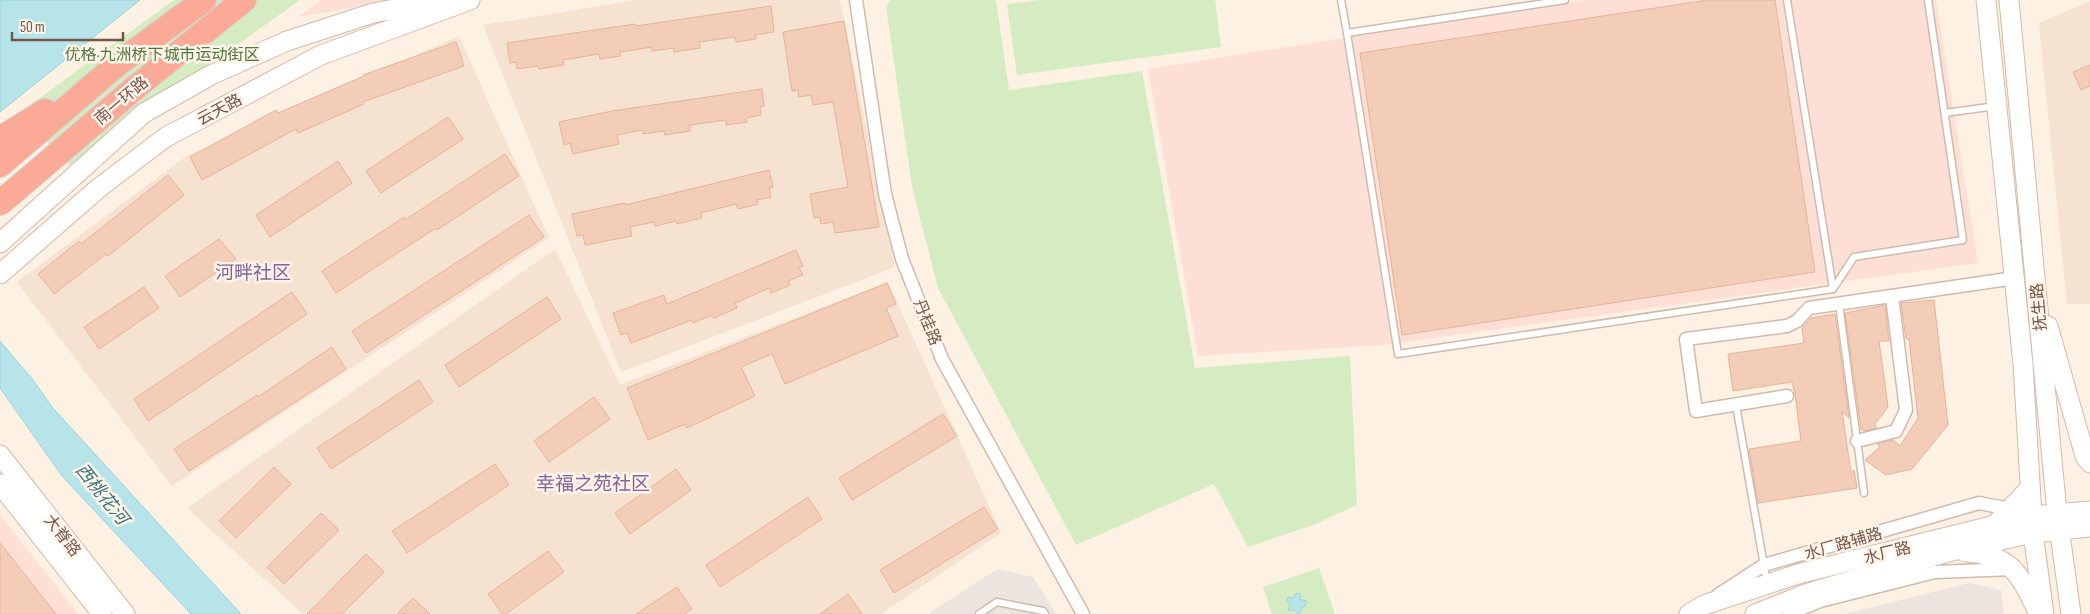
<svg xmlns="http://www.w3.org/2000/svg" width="2090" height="614" font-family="'Sofia Sans Condensed','Noto Sans SC',sans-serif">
	<rect width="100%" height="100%" fill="#fdf1e3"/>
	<g fill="#f5e2d1">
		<path d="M635,0H840L895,267L621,372L483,25Z"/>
		<path d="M2090,1V304H2067L2039,23Z"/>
		<path d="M459,36L549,238L172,486L17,282L188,155Z"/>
		<path d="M555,249L620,385L888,282L1001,533L881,614H303L187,508Z"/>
	</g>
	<g fill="#fedfd6">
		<path d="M321,0H398L298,17Z"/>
		<path d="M1583,0H1936L1978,263L1383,345L1198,356L1148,69Z"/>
		<path d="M0,515L78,614H0Z"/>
	</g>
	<g fill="#ece4de">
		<path d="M997,569L1033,577L1056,614H928Z"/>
		<path d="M1969,583L2001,590L2004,614H1845Z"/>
	</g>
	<g fill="#d5ebc1">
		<path d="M174,0H300L70,165L19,113Z"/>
		<path d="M890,0H996L1009,90L1142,71L1195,368L1350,356L1357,505L1313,525L1248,547L1214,484L1076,545L938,288L912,186L886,7Z"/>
		<path d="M1039,0H1215L1221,47L1017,75L1007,4Z"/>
		<path d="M1319,568L1335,614H1272L1263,587Z"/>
	</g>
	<g fill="#b6e4e8" stroke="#9cd4da">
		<path d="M0,0H140L0,112Z"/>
		<path d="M0,341L33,380L52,407L241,614H191L62,476L0,388Z"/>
		<path d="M1297,593L1300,594L1301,600L1307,601L1305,606L1301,608V612L1298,614L1294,610H1288L1290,604L1287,600L1288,597L1293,598Z"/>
	</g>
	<g fill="#f4cdb9" stroke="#e7b299">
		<path d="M1708,0H1775L1815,272L1402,335L1360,53Z"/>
		<path d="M771,6L774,32L755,35L756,39L736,42L735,37L699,42L700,48L674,52V48L652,51V47L620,52L621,56L600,59L599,54L563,60L564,65L539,69L538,66L517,69L516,62L510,63L507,43L635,24L636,26Z"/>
		<path d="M844,21L879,227L835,233L833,222L821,224L820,217L814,218L810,194L848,187L833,102L813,105L811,95L799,97L798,90L792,91L783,32Z"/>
		<path d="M456,42L464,66L363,102L364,104L298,133L296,129L202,180L190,157L276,110L278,113L364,76L363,75Z"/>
		<path d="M2090,65V86L2081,90L2073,72Z"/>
		<path d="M762,89L764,106L760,107L761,115L746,118L747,122L726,125V120L690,125V131L665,135L664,131L643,134V130L617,135L619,144L573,154L570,143L564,145L559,122L612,111Z"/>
		<path d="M448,117L463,139L381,193L366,171Z"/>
		<path d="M505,154L519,176L437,230L436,228L336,293L322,271L404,217L405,220Z"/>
		<path d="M338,161L352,183L270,237L256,215Z"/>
		<path d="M769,170L773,187L769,188L771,197L757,200L758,204L738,209L736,204L701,213L702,218L677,224L676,221L655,226L654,222L630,227L632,236L585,245L583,235L577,236L572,214L625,203V205Z"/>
		<path d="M168,175L184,195L108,256L106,254L54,294L38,274L79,241L81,244Z"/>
		<path d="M529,215L544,237L366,353L352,331Z"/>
		<path d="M219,239L236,259L180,297L165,276Z"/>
		<path d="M796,250L803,266L799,267L803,275L788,281L790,285L771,293L769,288L735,303L737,308L714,318L712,315L693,323L692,320L631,343L627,333L621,335L613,313L664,295L667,304Z"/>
		<path d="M887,283L896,304L886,308L898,336L785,384L772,354L741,367L755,396L687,428L685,424L648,440L627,388Z"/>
		<path d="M144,287L159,308L99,349L84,327Z"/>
		<path d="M292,292L307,314L148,421L134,399Z"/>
		<path d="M547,297L561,319L459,387L445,365Z"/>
		<path d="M1934,300L1948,425L1912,469L1886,475L1865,460L1880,447L1877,444L1893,440L1900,446L1918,418L1909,339H1906L1901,303Z"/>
		<path d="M1885,305L1889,341H1879L1888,407L1874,425L1877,428L1863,431L1861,429L1845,313Z"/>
		<path d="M1835,314L1849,418L1842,411L1851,473L1854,470L1857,488L1758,503L1749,449L1801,441L1795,394L1792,382L1733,391L1728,354L1804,343L1802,328L1811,318Z"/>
		<path d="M332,347L346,369L189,471L174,449L257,395L258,397Z"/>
		<path d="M419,380L433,402L331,469L317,448Z"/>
		<path d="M594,397L610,419L549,462L534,441Z"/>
		<path d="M943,414L957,436L852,500L839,478Z"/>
		<path d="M495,464L509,485L407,553L392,531Z"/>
		<path d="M274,467L291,484L236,538L219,521Z"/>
		<path d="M676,469L691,490L630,534L615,513Z"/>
		<path d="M808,497L822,519L720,587L706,565Z"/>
		<path d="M984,507L998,529L894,593L880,570Z"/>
		<path d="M321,513L339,530L284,584L267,567Z"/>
		<path d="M0,543L56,614H0Z"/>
		<path d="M548,551L564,572L506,614H502L488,594Z"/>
		<path d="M366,554L384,572L342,614H307Z"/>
		<path d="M677,587L692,609L684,614H636Z"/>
		<path d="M848,594L862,614H820Z"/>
		<path d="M413,598L430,614H397Z"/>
	</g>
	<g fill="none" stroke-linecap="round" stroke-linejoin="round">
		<g stroke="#d1baac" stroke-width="9">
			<g id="lane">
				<path d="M1341,0L1347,33"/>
				<path d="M1565,0L1347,33L1398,354L1833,289L1854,257L1963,240L1928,0"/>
				<path d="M1787,0L1833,289"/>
				<path d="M1945,113L1996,106"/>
				<path d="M1839,304L1864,493"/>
				<path d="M1736,405L1767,583"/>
				<path d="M979,614L997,602L1043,611L1045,614"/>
			</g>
		</g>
		<g stroke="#d1baac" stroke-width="15">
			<g id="street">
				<path d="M856,0L885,194L902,259L942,359L1083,614"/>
				<path d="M1787,396L1696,411L1686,339L1787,326L1797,321L1809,308L2015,278"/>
				<path d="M1857,441L1896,431L1906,410L1892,296"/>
				<path d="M1718,595L1764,565L1979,503L2010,509"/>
				<path d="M1789,614L1820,601L1935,572L2014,569"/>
			</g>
		</g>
		<g stroke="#d4b9a9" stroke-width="21">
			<g id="secondary">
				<path d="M1986,0L2023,364L2033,533L2044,614"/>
				<path d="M2009,0L2057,513L2071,614"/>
				<path d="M0,243L144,113L211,75L287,41L373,13L445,0"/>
				<path d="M0,274L100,187L166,137L321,55L470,0"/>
				<path d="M2048,326L2085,456L2090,463"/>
				<path d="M0,455L125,614"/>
				<path d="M0,484L102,614"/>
				<path d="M1995,525L2030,488"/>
				<path d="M1965,552C2012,554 2020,575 2039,614"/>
				<path d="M1689,614L1704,605L1798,574L2032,516L2090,511"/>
				<path d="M1755,614L1808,593L1952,551L2033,533L2090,527"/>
			</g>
		</g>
		<g stroke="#d9cfcc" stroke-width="26">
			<g id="highway">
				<path d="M0,139L45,111"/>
				<path d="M0,165L120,62L204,0"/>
				<path d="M0,203L136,87L244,0"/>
			</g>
		</g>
		<use href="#lane" stroke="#fff" stroke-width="6"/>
		<use href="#street" stroke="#fff" stroke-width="12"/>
		<use href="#secondary" stroke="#fff" stroke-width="19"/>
		<use href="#highway" stroke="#faaa97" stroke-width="24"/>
	</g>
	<g text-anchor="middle" stroke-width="5" stroke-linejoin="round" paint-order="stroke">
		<g font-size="16" fill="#52773c" stroke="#fff5ea">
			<text x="162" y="60">优格·九洲桥下城市运动街区</text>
		</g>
		<g font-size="16" fill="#765548" stroke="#fff5ea">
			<text transform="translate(121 100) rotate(-40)" y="6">南一环路</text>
			<text transform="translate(219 109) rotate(-28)" y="6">云天路</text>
			<text transform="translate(2038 307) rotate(-95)" y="6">抚生路</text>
			<text transform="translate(928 322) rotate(68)" y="6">丹桂路</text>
			<text transform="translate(63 535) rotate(52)" y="6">大脊路</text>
			<text transform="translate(1843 543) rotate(-16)" y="6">水厂路辅路</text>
			<text transform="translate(1887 552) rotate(-14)" y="6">水厂路</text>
		</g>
		<g font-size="18" font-style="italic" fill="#3a767d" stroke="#fff5ea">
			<text transform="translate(102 494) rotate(51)" y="6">西桃花河</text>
		</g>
		<g font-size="19" fill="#84639a" stroke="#fff5ea">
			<text x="253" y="279">河畔社区</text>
			<text x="593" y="490">幸福之苑社区</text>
		</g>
	</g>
	<path d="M12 32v8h111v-8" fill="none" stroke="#765548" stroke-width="2.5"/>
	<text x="20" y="32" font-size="15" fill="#765548" stroke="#fff5ea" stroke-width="4" paint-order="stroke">50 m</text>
</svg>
